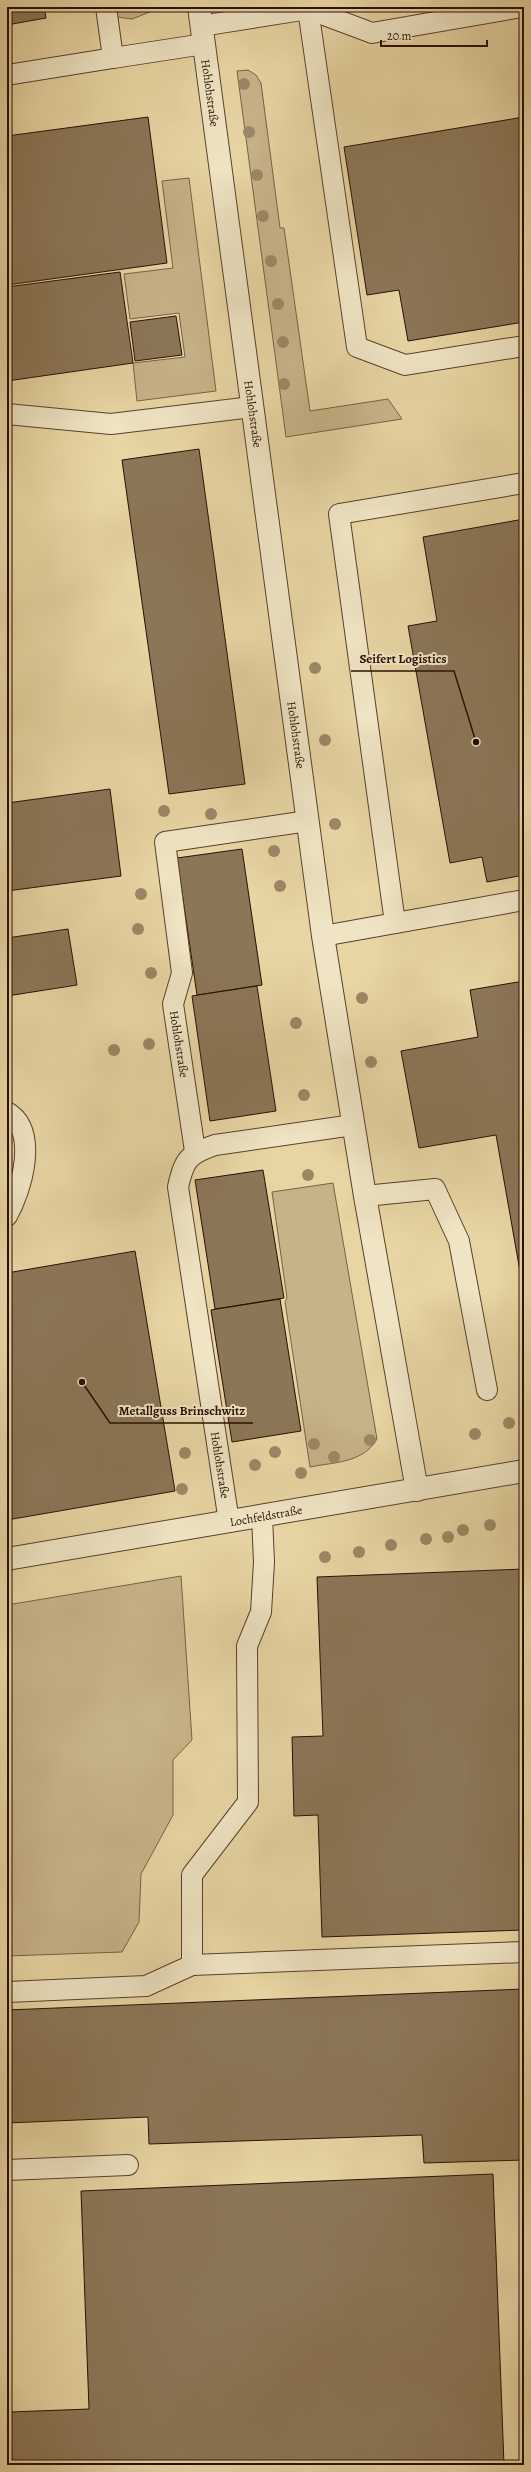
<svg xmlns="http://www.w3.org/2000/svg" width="531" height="2472" font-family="Alegreya,serif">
	<rect width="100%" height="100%" fill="#e7d5a3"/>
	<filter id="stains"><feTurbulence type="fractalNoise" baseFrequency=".005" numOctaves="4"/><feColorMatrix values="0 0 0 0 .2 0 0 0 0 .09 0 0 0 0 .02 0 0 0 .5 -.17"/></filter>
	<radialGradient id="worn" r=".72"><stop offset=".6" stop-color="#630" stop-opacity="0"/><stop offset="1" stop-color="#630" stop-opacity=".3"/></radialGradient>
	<g fill="#c7b388" stroke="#786146">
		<path d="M115,7H157L155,10L132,19L117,17Z"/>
		<path d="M248,70L256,75L261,83L280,228H284L310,411L388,399L402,419L286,437L237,71Z"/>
		<path d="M189,178L216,391L137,401L133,363L185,357L179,313L130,319L124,274L173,268L162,181Z"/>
		<path d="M333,1183L377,1439C363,1463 335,1462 310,1467L285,1302L287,1298L272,1192Z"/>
		<path d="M181,1576L192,1740L173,1760V1815L141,1874L139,1922L122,1952L7,1956V1605Z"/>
	</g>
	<g fill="#8b7657" stroke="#280f04">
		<path d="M7,7H44L46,18L7,25Z"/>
		<path d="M148,117L167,263L7,285V136Z"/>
		<path d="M524,117V322L408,341L399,290L367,295L344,147Z"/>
		<path d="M120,272L133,363L7,381V287Z"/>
		<path d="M176,316L182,355L135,361L130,322Z"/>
		<path d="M199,449L245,784L169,794L122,460Z"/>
		<path d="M524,519V875L487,882L482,857L450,863L408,626L437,621L423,537Z"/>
		<path d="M110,789L121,876L7,891V803Z"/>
		<path d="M242,849L262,985L197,995L177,858Z"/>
		<path d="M68,929L77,985L7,996V938Z"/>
		<path d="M524,981V1294L496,1135L419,1148L401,1051L478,1037L470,990Z"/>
		<path d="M257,986L276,1111L210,1121L192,996Z"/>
		<path d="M263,1170L284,1298L215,1309L195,1180Z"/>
		<path d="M135,1251L175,1491L7,1520V1273Z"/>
		<path d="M280,1299L301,1431L232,1442L211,1310Z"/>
		<path d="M524,1569V1930L322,1937L318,1815L294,1816L292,1737L323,1736L317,1577Z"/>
		<path d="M524,1989V2160L424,2163L422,2135L149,2144L148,2117L7,2123V2010Z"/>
		<path d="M493,2174L504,2465H12L10,2412L89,2409L81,2191Z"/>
		<path d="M7,2336L10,2412L12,2465H7Z"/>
	</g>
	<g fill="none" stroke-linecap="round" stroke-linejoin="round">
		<g stroke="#58402c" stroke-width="22">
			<g id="service">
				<path d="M106,7L113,58L204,44"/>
				<path d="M308,9L357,347L405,365L524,346"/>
				<path d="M308,9L372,33L522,7"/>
				<path d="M201,26L308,9L311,7"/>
				<path d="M7,75L113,58"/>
				<path d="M7,414L111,424L252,407"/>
				<path d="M395,923L339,514L524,483"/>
				<path d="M323,936L524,900"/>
				<path d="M7,1112C39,1131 22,1189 7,1216"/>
				<path d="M195,1151L173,1004L182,973L165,842L308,821"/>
				<path d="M365,1196L435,1189L459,1241L487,1390"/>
				<path d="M229,1522L178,1187C184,1160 188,1154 215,1145L353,1125"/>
				<path d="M192,1965V1875L248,1802L247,1646L261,1612L264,1562L262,1516"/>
				<path d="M7,1992L146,1986L192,1965L524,1952"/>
				<path d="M7,2170L128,2165"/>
			</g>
		</g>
		<g stroke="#58402c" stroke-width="24">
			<g id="minor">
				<path d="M199,7L323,936L365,1196L417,1490"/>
				<path d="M7,1559L524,1471"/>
			</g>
		</g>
		<use href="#service" stroke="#efe4c3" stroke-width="20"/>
		<use href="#minor" stroke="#efe4c3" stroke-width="22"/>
	</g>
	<g fill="#9d8765">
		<circle cx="244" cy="84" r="6"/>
		<circle cx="249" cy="132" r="6"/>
		<circle cx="257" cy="175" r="6"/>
		<circle cx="263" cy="216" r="6"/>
		<circle cx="271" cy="261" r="6"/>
		<circle cx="278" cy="304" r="6"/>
		<circle cx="283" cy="342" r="6"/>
		<circle cx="284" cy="384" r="6"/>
		<circle cx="315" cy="668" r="6"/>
		<circle cx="325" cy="740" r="6"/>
		<circle cx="164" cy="811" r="6"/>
		<circle cx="211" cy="814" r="6"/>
		<circle cx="335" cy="824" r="6"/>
		<circle cx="274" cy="851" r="6"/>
		<circle cx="280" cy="886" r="6"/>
		<circle cx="141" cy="894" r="6"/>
		<circle cx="138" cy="929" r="6"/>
		<circle cx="151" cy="973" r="6"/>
		<circle cx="362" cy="998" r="6"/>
		<circle cx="296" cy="1023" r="6"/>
		<circle cx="149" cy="1044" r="6"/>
		<circle cx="114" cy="1050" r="6"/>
		<circle cx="371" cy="1062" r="6"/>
		<circle cx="304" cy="1095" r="6"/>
		<circle cx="308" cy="1175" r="6"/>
		<circle cx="509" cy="1423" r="6"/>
		<circle cx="475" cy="1434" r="6"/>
		<circle cx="370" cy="1440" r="6"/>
		<circle cx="314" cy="1444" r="6"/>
		<circle cx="275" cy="1452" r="6"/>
		<circle cx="185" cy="1453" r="6"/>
		<circle cx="334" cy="1457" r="6"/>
		<circle cx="255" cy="1465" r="6"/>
		<circle cx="301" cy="1473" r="6"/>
		<circle cx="182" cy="1489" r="6"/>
		<circle cx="490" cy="1525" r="6"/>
		<circle cx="463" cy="1530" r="6"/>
		<circle cx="448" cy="1537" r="6"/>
		<circle cx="426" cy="1539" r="6"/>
		<circle cx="391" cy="1545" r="6"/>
		<circle cx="359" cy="1552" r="6"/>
		<circle cx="325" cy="1557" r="6"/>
	</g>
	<g text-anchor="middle" stroke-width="4" stroke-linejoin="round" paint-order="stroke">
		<g font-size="12" fill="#280f04" stroke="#efe4c3">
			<text transform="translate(210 93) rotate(82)" y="4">Hohlohstraße</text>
			<text transform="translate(253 414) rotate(82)" y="4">Hohlohstraße</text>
			<text transform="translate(296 735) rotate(82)" y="4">Hohlohstraße</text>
			<text transform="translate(179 1044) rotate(81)" y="4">Hohlohstraße</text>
			<text transform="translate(220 1465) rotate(81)" y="4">Hohlohstraße</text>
			<text transform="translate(266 1516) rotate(-10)" y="4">Lochfeldstraße</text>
		</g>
	</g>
	<path fill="none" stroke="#280f04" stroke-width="1.5" d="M476 742L454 671H351M82 1382L110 1423H253"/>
	<g fill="#280f04" stroke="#efe4c3" stroke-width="1.5">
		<circle cx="476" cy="742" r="4"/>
		<circle cx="82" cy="1382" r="4"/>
	</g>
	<g font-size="13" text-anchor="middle" font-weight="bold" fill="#280f04" stroke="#efe4c3" stroke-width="4" stroke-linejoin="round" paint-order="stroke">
		<text x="403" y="663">Seifert Logistics</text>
		<text x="182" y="1415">Metallguss Brinschwitz</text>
	</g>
	<rect width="531" height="2472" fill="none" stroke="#e7d5a3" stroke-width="24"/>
	<rect x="8" y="8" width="515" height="2456" fill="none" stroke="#280f04" stroke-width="2"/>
	<rect x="12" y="12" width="507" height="2448" fill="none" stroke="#280f04"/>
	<path d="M381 40v6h106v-6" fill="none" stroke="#280f04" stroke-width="2"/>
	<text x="387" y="40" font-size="12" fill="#280f04" stroke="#efe4c3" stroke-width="3" paint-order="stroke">20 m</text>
	<rect width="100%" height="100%" filter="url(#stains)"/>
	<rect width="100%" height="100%" fill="url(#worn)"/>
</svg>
